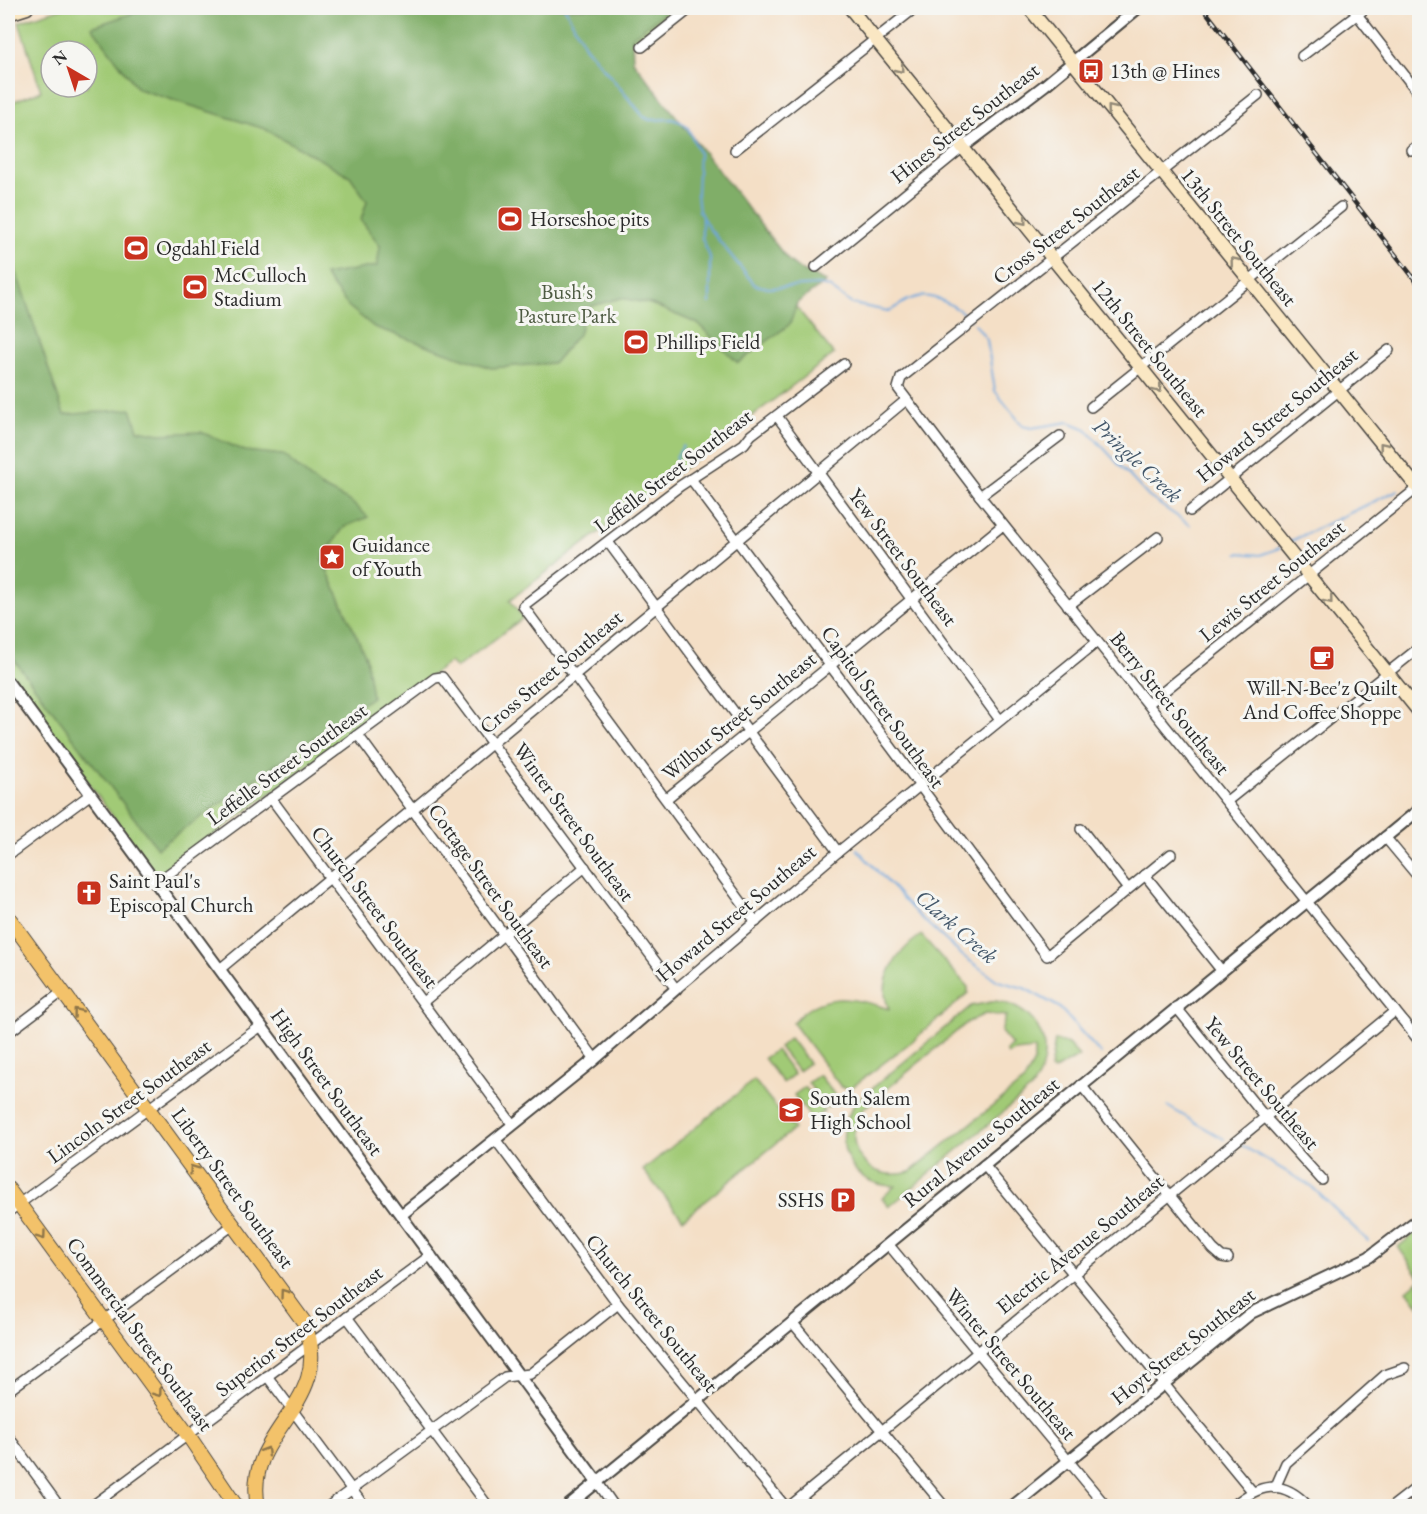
<svg xmlns="http://www.w3.org/2000/svg" width="1427" height="1514" font-family="'EB Garamond',serif">
	<rect width="100%" height="100%" fill="#f6f6f2"/>
	<filter id="ink" filterUnits="userSpaceOnUse"><feTurbulence type="fractalNoise" baseFrequency=".0167" numOctaves="2"/><feDisplacementMap in="SourceGraphic" scale="12" xChannelSelector="R" yChannelSelector="G"/><feConvolveMatrix kernelMatrix="1 2 1 2 8 2 1 2 1" color-interpolation-filters="sRGB"/></filter>
	<filter id="wash" filterUnits="userSpaceOnUse"><feTurbulence type="fractalNoise" baseFrequency=".008" numOctaves="4" result="noise"/><feDisplacementMap in="SourceGraphic" scale="24" xChannelSelector="R" yChannelSelector="G"/><feGaussianBlur stdDeviation="1.35" result="paint"/><feColorMatrix in="noise" values="0 0 0 0 0 0 0 0 0 0 0 0 0 0 0 0 0 1.4 0 .05"/><feComposite in="paint" operator="in"/></filter>
	<g filter="url(#wash)">
		<rect width="100%" height="100%" fill="#f4dfc6"/>
		<g fill="#a1ca76" stroke="#667a50" stroke-width="1.5" fill-rule="evenodd">
			<path d="M62,8H675L624,49L785,293L834,354L510,600L523,618L456,668L450,662L162,873L153,871L8,674V88L12,102L41,91L19,22ZM51,51H87V87H51Z"/>
			<path d="M921,935L968,987V993L915,1039L851,1088L841,1087L793,1023C820,990 854,997 889,1009C876,980 898,951 921,935Z"/>
			<path d="M996,1001C1041,1009 1058,1050 1032,1088L889,1207L882,1198L895,1186C846,1186 829,1137 857,1101L971,1006ZM985,1014L1006,1016L1001,1032L1012,1045L1006,1051L1008,1054L1015,1051L1034,1049V1062L1024,1081L910,1172C868,1184 838,1146 863,1109L968,1022Z"/>
			<path d="M790,1038L809,1063L798,1071L779,1047Z"/>
			<path d="M1055,1040L1068,1044L1079,1056L1053,1071L1050,1069Z"/>
			<path d="M776,1050L794,1074L783,1083L764,1058Z"/>
			<path d="M819,1075L838,1099L827,1108L808,1083Z"/>
			<path d="M754,1080L794,1129L683,1219L643,1170Z"/>
			<path d="M805,1087L824,1111L812,1120L794,1095Z"/>
			<path d="M1419,1230V1276L1398,1247Z"/>
			<path d="M1419,1280V1306L1407,1290Z"/>
		</g>
		<g fill="#80ae67" stroke="#566c49" stroke-width="1.5">
			<path d="M148,8H670L632,37L633,61L788,260L801,270L826,282L797,303L790,324L738,363L698,324L651,304L621,298L584,308L580,332L554,363L491,368L374,327L348,306L324,275L377,266L380,246L361,220L367,201L350,176L265,129L138,89L92,27Z"/>
			<path d="M8,247L64,415L131,409L138,430L160,434L201,432L245,451L283,455L320,486L351,502L368,517L344,527L322,559L366,657L372,697L157,848L8,652V522L10,514L8,509Z"/>
		</g>
		<g fill="none" stroke-linecap="round" stroke-linejoin="round">
			<g stroke="#6da6dc" stroke-width="2">
				<path d="M565,8L585,46L644,117L650,120L672,119L681,122L688,128L699,153L697,194L699,211L708,227L755,285L769,288L819,285L829,287L852,304L888,311C897,308 904,300 914,298C933,292 958,307 971,320"/>
				<path d="M702,216V238L710,257V303"/>
				<path d="M975,324L987,340L995,391L1023,426L1031,428L1069,422L1086,429L1149,497L1190,525"/>
				<path d="M678,470L676,457L683,446"/>
				<path d="M1287,543L1398,490"/>
				<path d="M1238,553L1260,555L1280,548"/>
				<path d="M857,849L918,915L963,956L998,981L1024,988L1059,1007L1101,1054"/>
				<path d="M1167,1106L1224,1139"/>
				<path d="M1241,1145L1311,1186L1368,1241"/>
			</g>
		</g>
	</g>
	<g filter="url(#ink)">
		<g fill="none" stroke-linecap="round" stroke-linejoin="round">
			<g stroke="#494642" stroke-width="12">
				<g id="minor">
					<path d="M1352,8L1420,95"/>
					<path d="M642,47L691,8"/>
					<path d="M1302,56L1366,8"/>
					<path d="M1258,95L906,374L901,378L898,388L980,496L1420,1042"/>
					<path d="M735,150L915,8"/>
					<path d="M1411,150L1420,144"/>
					<path d="M816,267L963,147"/>
					<path d="M1091,407L1341,207"/>
					<path d="M777,416L1000,720"/>
					<path d="M691,479L1047,956L1171,854"/>
					<path d="M980,496L1060,436"/>
					<path d="M1190,511L1389,350"/>
					<path d="M608,542L838,852"/>
					<path d="M1068,606L1158,537"/>
					<path d="M1148,704L1420,486"/>
					<path d="M358,735L595,1059"/>
					<path d="M271,798L513,1125"/>
					<path d="M666,799L1003,525"/>
					<path d="M1227,801L1420,647"/>
					<path d="M1081,829L1128,889"/>
					<path d="M1385,837L1420,879"/>
					<path d="M8,855L91,794"/>
					<path d="M1145,875L1221,970"/>
					<path d="M156,883L435,678L442,677L676,989L838,852L1097,642"/>
					<path d="M756,922L523,606L680,486L744,444L751,435L844,364"/>
					<path d="M220,969L905,401"/>
					<path d="M423,1002L585,867"/>
					<path d="M1176,1007L1265,1117L1322,1180"/>
					<path d="M8,1033L62,992"/>
					<path d="M1081,1085L1213,1249L1222,1257L1228,1258"/>
					<path d="M495,1139L618,1304L785,1506"/>
					<path d="M984,1165L1252,1491"/>
					<path d="M8,1212L261,1026"/>
					<path d="M888,1244L1106,1506"/>
					<path d="M347,1317L488,1506"/>
					<path d="M792,1322L944,1506"/>
					<path d="M267,1376L364,1506"/>
					<path d="M8,1391L233,1225"/>
					<path d="M8,1436L59,1506"/>
					<path d="M598,1483L614,1506"/>
					<path d="M1275,1488L1286,1463L1385,1375L1405,1368"/>
					<path d="M92,1506L431,1255"/>
					<path d="M329,1506L505,1377L530,1374L618,1304"/>
					<path d="M790,1506L1395,1011"/>
					<path d="M1233,1506C1258,1485 1282,1477 1308,1506"/>
					<path d="M1393,1506L1420,1485"/>
				</g>
			</g>
			<g stroke="#494642" stroke-width="14">
				<g id="tertiary">
					<path d="M963,147L1045,85L1138,8"/>
					<path d="M8,682L598,1483"/>
					<path d="M401,1215L595,1059L676,989"/>
					<path d="M568,1506L1420,809"/>
					<path d="M1013,1506L1251,1313L1369,1257L1420,1218"/>
				</g>
			</g>
			<g stroke="#494642" stroke-width="15">
				<g id="secondary">
					<path d="M850,8L1420,713"/>
					<path d="M1029,8L1420,491"/>
					<path d="M8,14L27,8"/>
				</g>
			</g>
			<g stroke="#494642" stroke-width="16">
				<g id="primary">
					<path d="M8,917L304,1322C338,1405 242,1429 258,1506"/>
					<path d="M8,1189L188,1435L236,1506"/>
				</g>
			</g>
			<use href="#minor" stroke="#fff" stroke-width="9"/>
			<use href="#tertiary" stroke="#fff" stroke-width="10"/>
			<use href="#secondary" stroke="#fae7c3" stroke-width="12"/>
			<use href="#primary" stroke="#f3c26a" stroke-width="14"/>
			<g stroke="#2b2b2b" stroke-width="4.5">
				<path id="rail" d="M1203,8L1420,286"/>
			</g>
			<use href="#rail" stroke="#f6f6f2" stroke-width="2" stroke-dasharray="7" stroke-linecap="butt"/>
		</g>
		<defs><path id="oneway-chevron" d="M-2-3.5L2.5 0L-2 3.5" fill="none" stroke-width="1.6" stroke-linecap="round" stroke-linejoin="round" transform="scale(1.5)"/></defs>
		<g stroke="#928977">
			<use href="#oneway-chevron" transform="translate(900 69) rotate(51)"/>
			<use href="#oneway-chevron" transform="translate(1111 109) rotate(-129)"/>
			<use href="#oneway-chevron" transform="translate(1023 221) rotate(51)"/>
			<use href="#oneway-chevron" transform="translate(1234 261) rotate(-129)"/>
			<use href="#oneway-chevron" transform="translate(1158 389) rotate(51)"/>
			<use href="#oneway-chevron" transform="translate(1383 446) rotate(-129)"/>
			<use href="#oneway-chevron" transform="translate(1329 600) rotate(51)"/>
		</g>
		<g stroke="#8f764a">
			<use href="#oneway-chevron" transform="translate(77 1012) rotate(-127)"/>
			<use href="#oneway-chevron" transform="translate(193 1169) rotate(-126)"/>
			<use href="#oneway-chevron" transform="translate(42 1236) rotate(54)"/>
			<use href="#oneway-chevron" transform="translate(284 1293) rotate(-126)"/>
			<use href="#oneway-chevron" transform="translate(158 1393) rotate(54)"/>
			<use href="#oneway-chevron" transform="translate(266 1451) rotate(-58)"/>
		</g>
	</g>
	<defs>
		<g id="bus-square" transform="scale(1.35)"><rect x="-9" y="-9" width="18" height="18" rx="4" fill="#c8321e" stroke="#f6f6f2"/><path d="M-5-6H5V4H4V6H2V4H-2V6H-4V4H-5ZM-3.5-4V0h7V-4ZM-3.5 1.2v1.5H-2V1.2ZM2 1.2v1.5H3.5V1.2Z" fill="#fff"/></g>
		<g id="stadium-square" transform="scale(1.35)"><rect x="-9" y="-9" width="18" height="18" rx="4" fill="#c8321e" stroke="#f6f6f2"/><path d="M0-5a6.5 5 0 1 0 0 10a6.5 5 0 1 0 0-10ZM-3.5-1.8h7v3.6h-7Z" fill="#fff"/></g>
		<g id="sight-square" transform="scale(1.35)"><rect x="-9" y="-9" width="18" height="18" rx="4" fill="#c8321e" stroke="#f6f6f2"/><path d="M0-6L1.8-2.2L6-1.7L2.9 1.2L3.7 5.4L0 3.3L-3.7 5.4L-2.9 1.2L-6-1.7L-1.8-2.2Z" fill="#fff"/></g>
		<g id="cafe-square" transform="scale(1.35)"><rect x="-9" y="-9" width="18" height="18" rx="4" fill="#c8321e" stroke="#f6f6f2"/><path d="M-5.5-4.5H6V0H3Q3 3.5 0 3.5H-2.5Q-5.5 3.5-5.5 0ZM3-3.2v2h1.7v-2ZM-6 4.5H4V6H-6Z" fill="#fff"/></g>
		<g id="church-square" transform="scale(1.35)"><rect x="-9" y="-9" width="18" height="18" rx="4" fill="#c8321e" stroke="#f6f6f2"/><path d="M-1.2-6h2.4v3.5h3.3v2.4h-3.3V6h-2.4V-.1h-3.3v-2.4h3.3Z" fill="#fff"/></g>
		<g id="school-square" transform="scale(1.35)"><rect x="-9" y="-9" width="18" height="18" rx="4" fill="#c8321e" stroke="#f6f6f2"/><path d="M0-5L7-2L0 1L-7-2ZM-4 1L0 2.5L4 1V4Q0 6-4 4Z" fill="#fff"/></g>
		<g id="parking-square" transform="scale(1.35)"><rect x="-9" y="-9" width="18" height="18" rx="4" fill="#c8321e" stroke="#f6f6f2"/><path d="M-3.5-5.5H1a3.5 3.5 0 0 1 0 7H-1V5.5H-3.5ZM-1-3.4V-.6H.8a1.4 1.4 0 0 0 0-2.8Z" fill="#fff"/></g>
	</defs>
	<g fill-rule="evenodd">
		<use href="#bus-square" x="1091" y="71"/>
		<use href="#stadium-square" x="510" y="219"/>
		<use href="#stadium-square" x="136" y="248"/>
		<use href="#stadium-square" x="195" y="287"/>
		<use href="#stadium-square" x="636" y="342"/>
		<use href="#sight-square" x="332" y="557"/>
		<use href="#cafe-square" x="1322" y="658"/>
		<use href="#church-square" x="89" y="893"/>
		<use href="#school-square" x="791" y="1110"/>
		<use href="#parking-square" x="843" y="1200"/>
	</g>
	<g text-anchor="middle" stroke-width="6" stroke-linejoin="round" paint-order="stroke">
		<g font-size="21" fill="#2b2b2b" stroke="#f6f6f2" text-anchor="start">
			<text x="1110" y="78">13th @ Hines</text>
			<text x="530" y="226">Horseshoe pits</text>
			<text x="156" y="255">Ogdahl Field</text>
			<text x="214" y="282">McCulloch<tspan x="214" dy="24">Stadium</tspan></text>
			<text x="656" y="349">Phillips Field</text>
			<text x="352" y="552">Guidance<tspan x="352" dy="24">of Youth</tspan></text>
			<text x="1322" y="695" text-anchor="middle">Will-N-Bee'z Quilt<tspan x="1322" dy="24">And Coffee Shoppe</tspan></text>
			<text x="109" y="888">Saint Paul's<tspan x="109" dy="24">Episcopal Church</tspan></text>
			<text x="810" y="1105">South Salem<tspan x="810" dy="24">High School</tspan></text>
			<text x="824" y="1207" text-anchor="end">SSHS</text>
		</g>
		<g font-size="21" fill="#2b2b2b" stroke="#f6f6f2">
			<text transform="translate(965 123) rotate(-38)" y="7">Hines Street Southeast</text>
			<text transform="translate(1066 225) rotate(-38)" y="7">Cross Street Southeast</text>
			<text transform="translate(1239 237) rotate(51)" y="7">13th Street Southeast</text>
			<text transform="translate(1150 348) rotate(51)" y="7">12th Street Southeast</text>
			<text transform="translate(1277 415) rotate(-39)" y="7">Howard Street Southeast</text>
			<text transform="translate(673 471) rotate(-37)" y="7">Leffelle Street Southeast</text>
			<text transform="translate(903 557) rotate(53)" y="7">Yew Street Southeast</text>
			<text transform="translate(1272 581) rotate(-39)" y="7">Lewis Street Southeast</text>
			<text transform="translate(551 672) rotate(-40)" y="7">Cross Street Southeast</text>
			<text transform="translate(1170 703) rotate(51)" y="7">Berry Street Southeast</text>
			<text transform="translate(883 707) rotate(54)" y="7">Capitol Street Southeast</text>
			<text transform="translate(739 716) rotate(-39)" y="7">Wilbur Street Southeast</text>
			<text transform="translate(287 764) rotate(-36)" y="7">Leffelle Street Southeast</text>
			<text transform="translate(574 822) rotate(54)" y="7">Winter Street Southeast</text>
			<text transform="translate(491 886) rotate(54)" y="7">Cottage Street Southeast</text>
			<text transform="translate(375 907) rotate(53)" y="7">Church Street Southeast</text>
			<text transform="translate(736 913) rotate(-40)" y="7">Howard Street Southeast</text>
			<text transform="translate(327 1082) rotate(54)" y="7">High Street Southeast</text>
			<text transform="translate(1262 1083) rotate(50)" y="7">Yew Street Southeast</text>
			<text transform="translate(129 1101) rotate(-36)" y="7">Lincoln Street Southeast</text>
			<text transform="translate(981 1142) rotate(-39)" y="7">Rural Avenue Southeast</text>
			<text transform="translate(233 1188) rotate(54)" y="7">Liberty Street Southeast</text>
			<text transform="translate(1080 1244) rotate(-39)" y="7">Electric Avenue Southeast</text>
			<text transform="translate(652 1313) rotate(51)" y="7">Church Street Southeast</text>
			<text transform="translate(299 1331) rotate(-37)" y="7">Superior Street Southeast</text>
			<text transform="translate(140 1334) rotate(54)" y="7">Commercial Street Southeast</text>
			<text transform="translate(1183 1346) rotate(-38)" y="7">Hoyt Street Southeast</text>
			<text transform="translate(1011 1364) rotate(50)" y="7">Winter Street Southeast</text>
		</g>
		<g font-size="21" fill="#4e5b42" stroke="#f6f6f2">
			<text x="567" y="299">Bush's<tspan x="567" dy="24">Pasture Park</tspan></text>
		</g>
		<g font-size="22" font-style="italic" fill="#425669" stroke="#f6f6f2">
			<text transform="translate(1138 460) rotate(43)" y="8">Pringle Creek</text>
			<text transform="translate(957 926) rotate(41)" y="8">Clark Creek</text>
		</g>
	</g>
	<rect width="1427" height="1514" fill="none" stroke="#f6f6f2" stroke-width="30"/>
	<g transform="translate(69 69) rotate(321)"><circle r="28" fill="#f6f6f2" stroke="#a5a5a2" stroke-width="1.5"/>
	<path d="M0-4.5L10 22L0 15L-10 22Z" fill="#c8321e"/>
	<text y="-9" font-size="16" font-weight="bold" text-anchor="middle" fill="#2b2b2b">N</text>
	</g>
</svg>
